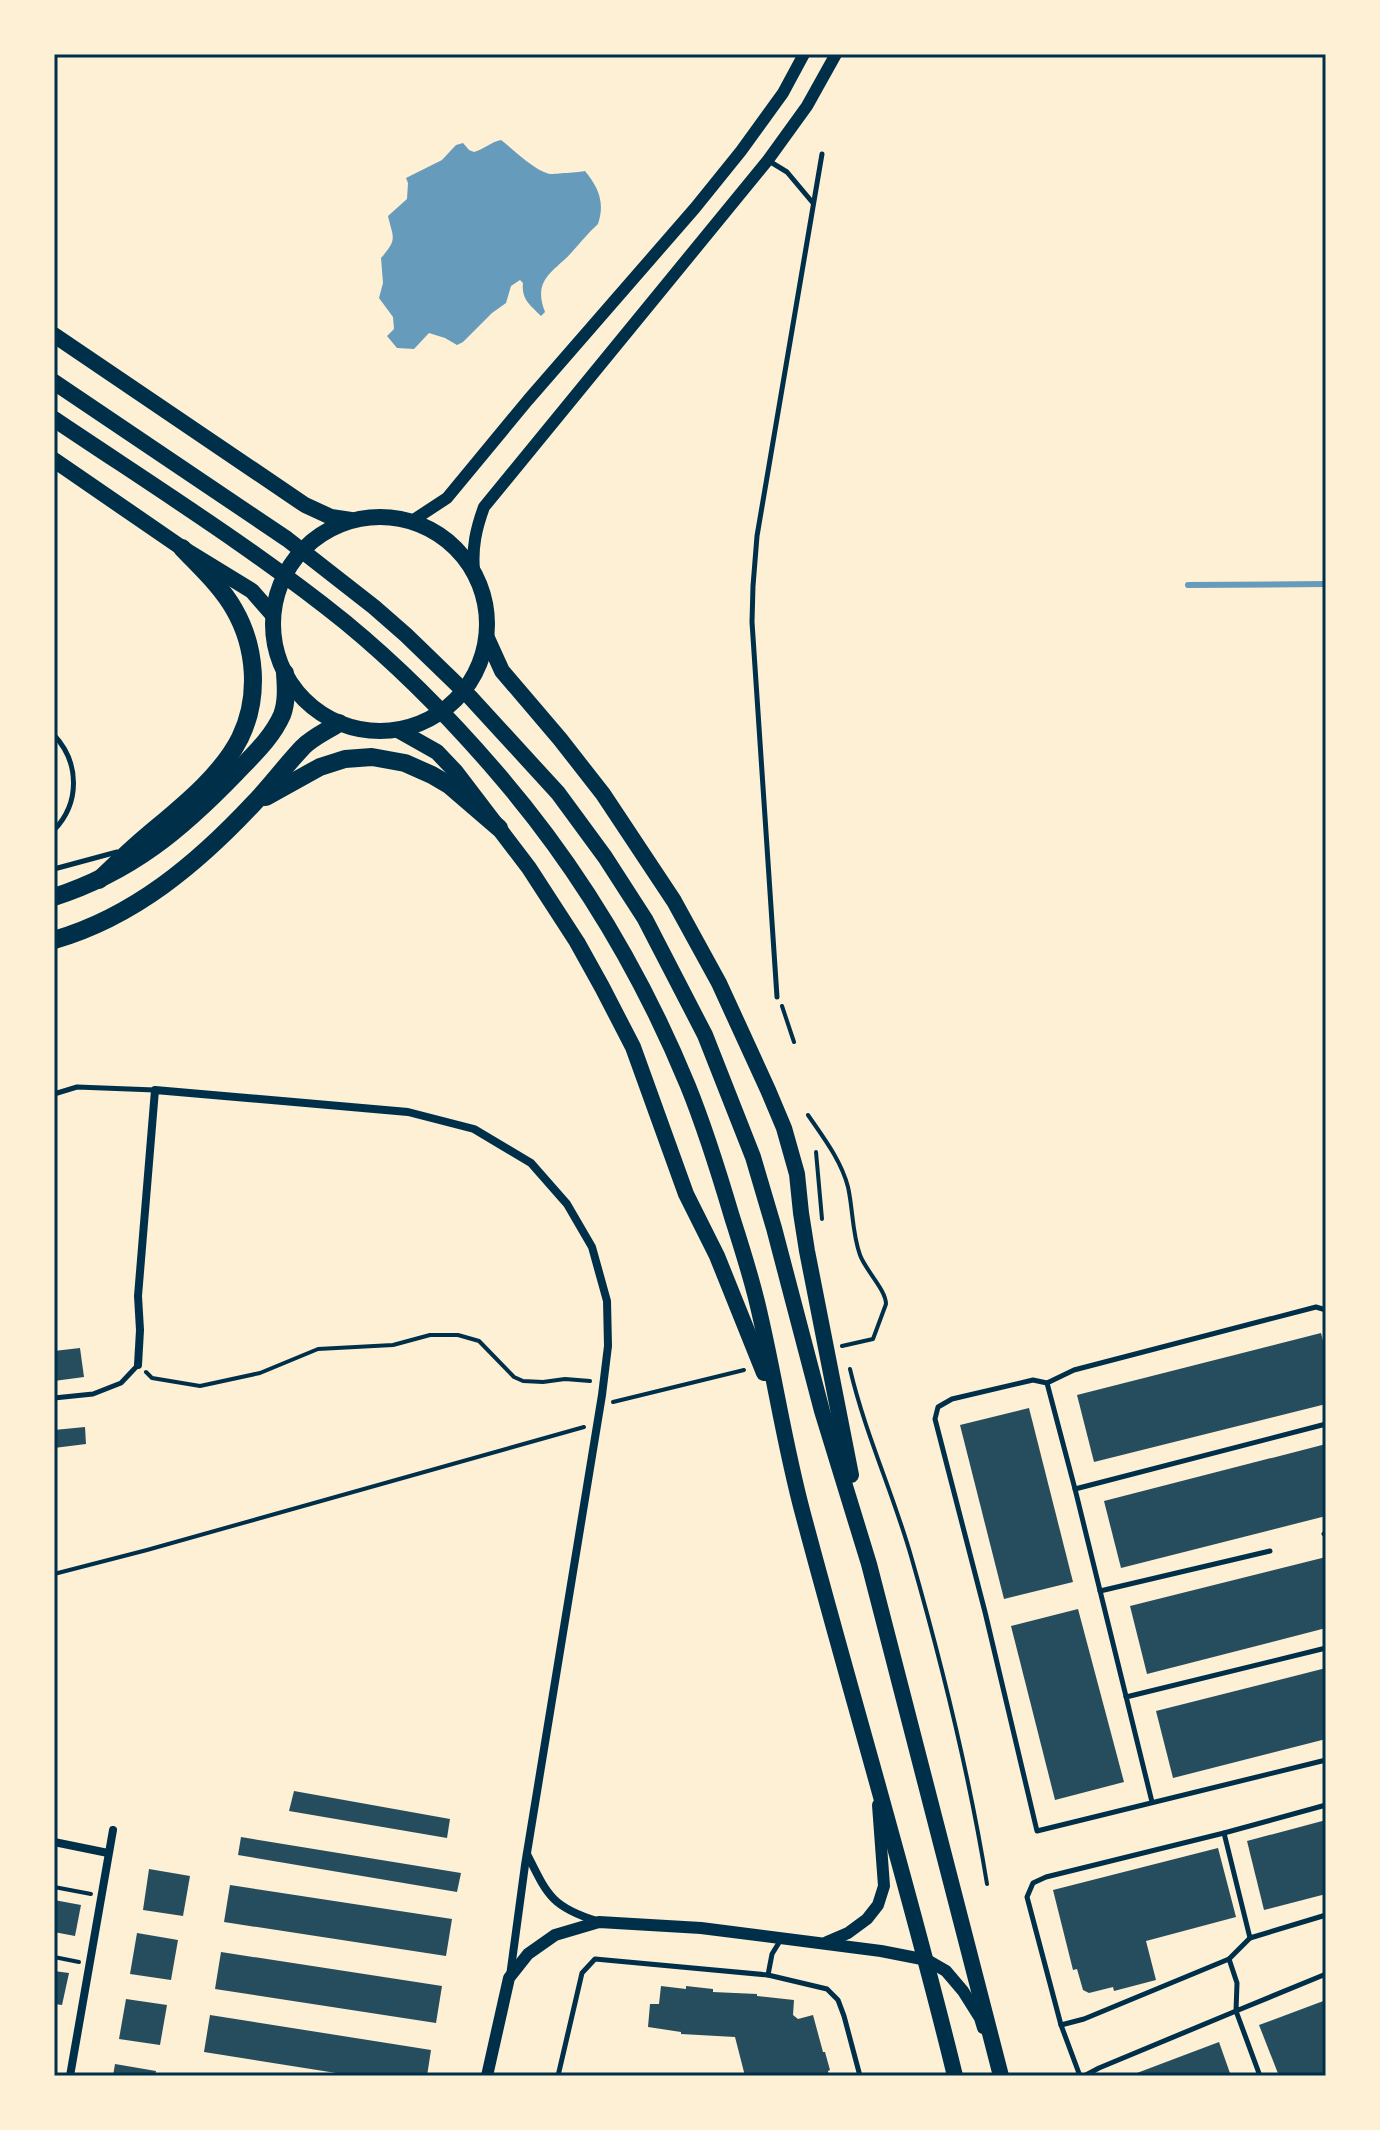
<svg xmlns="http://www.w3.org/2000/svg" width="1380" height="2130" font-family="Figtree,sans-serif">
	<rect width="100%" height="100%" fill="#fdf0d5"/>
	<path fill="#669bbc" d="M501,140C513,149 536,172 551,174C554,174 580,172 585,171C599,188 605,203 598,224C588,233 581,242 572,252C554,272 532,279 545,312L541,316C530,305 521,299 523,283L520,280L511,286L506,303L492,313L463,342L457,345L445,338L429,333L414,349L397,348L387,336L394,329L393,317L379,298L383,283L381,258C398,239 393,238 388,216L407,199L408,183L406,178L442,160L456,145L463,143L469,150L474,152C484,149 491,142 501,140Z"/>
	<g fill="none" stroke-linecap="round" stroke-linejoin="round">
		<path stroke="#669bbc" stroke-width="6" d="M1188,585L1326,584"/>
	</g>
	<g fill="#264d5e">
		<path d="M1321,1333L1326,1352V1404L1094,1462L1077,1395Z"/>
		<path d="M80,1348L84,1377L54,1381V1351Z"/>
		<path d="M1029,1408L1073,1582L1004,1599L960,1425Z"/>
		<path d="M85,1427L86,1444L54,1448V1430Z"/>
		<path d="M1326,1444V1516L1121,1568L1104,1501Z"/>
		<path d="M1326,1557V1628L1147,1674L1130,1606Z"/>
		<path d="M1078,1609L1124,1782L1055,1800L1011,1626Z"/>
		<path d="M1326,1668V1739L1173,1778L1156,1711Z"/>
		<path d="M294,1791L450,1819L447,1838L289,1811Z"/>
		<path d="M1326,1820V1894L1264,1910L1247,1841Z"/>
		<path d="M241,1837L461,1873L457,1892L238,1855Z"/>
		<path d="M1218,1848L1236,1917L1146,1941L1156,1980L1114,1991L1113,1987L1089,1993L1083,1990L1077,1969L1073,1970L1053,1890Z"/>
		<path d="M149,1869L190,1876L183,1916L143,1910Z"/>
		<path d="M230,1885L452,1919L446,1956L224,1922Z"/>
		<path d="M54,1900L81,1905L75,1936L54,1932Z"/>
		<path d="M137,1933L178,1940L171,1980L130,1974Z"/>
		<path d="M221,1952L442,1986L436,2023L215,1989Z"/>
		<path d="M54,1971L69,1973L62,2005L54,2004Z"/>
		<path d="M661,1986L686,1989V1986L713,1989V1992L757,1994V1996L794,2000L793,2015L798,2019L813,2015L823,2052H825L830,2070L828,2071L829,2076H745L735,2037L681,2034V2032L648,2027L650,2004H659Z"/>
		<path d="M126,1999L167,2005L160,2045L119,2039Z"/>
		<path d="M1326,2000V2076H1279L1259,2025Z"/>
		<path d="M210,2015L431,2050L427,2076H355L204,2052Z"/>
		<path d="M1219,2042L1231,2076H1129Z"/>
		<path d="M115,2064L156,2071L155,2076H113Z"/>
	</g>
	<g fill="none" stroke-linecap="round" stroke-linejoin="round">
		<g stroke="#003049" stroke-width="4">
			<path d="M782,1006L794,1042"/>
			<path d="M808,1115C823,1137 841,1160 848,1187C853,1209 852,1233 860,1255C866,1271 886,1290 886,1304L873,1339L842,1346"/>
			<path d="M816,1152L822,1219"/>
			<path d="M850,1369C865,1433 893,1493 911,1556C942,1664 969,1773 987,1884"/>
			<path d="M146,1372L152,1378L200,1386L260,1373L318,1349L393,1345L430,1335H458L479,1341L514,1377L523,1381L543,1382L565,1379L590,1381"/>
			<path d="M613,1402L744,1370"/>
			<path d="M54,1574L147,1550L584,1427"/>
			<path d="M54,1887L91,1894"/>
			<path d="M54,1957L79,1962"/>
		</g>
		<g stroke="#003049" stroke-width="5">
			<path d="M769,161L787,172L813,203"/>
			<path d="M54,735C80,763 80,803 54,830"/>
			<path d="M54,869L117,852"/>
			<path d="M777,997L752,622L753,586L757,536L822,154"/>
			<path d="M54,1094L77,1087L155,1090"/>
			<path d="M1047,1383L1074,1370L1316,1307L1326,1310"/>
			<path d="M54,1398L93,1394L121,1383L138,1365"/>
			<path d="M1075,1489L1326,1424"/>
			<path d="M1324,1534L1326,1533"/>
			<path d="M1100,1591L1270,1551"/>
			<path d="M1126,1697L1326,1648"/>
			<path d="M1152,1802L1075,1489L1047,1383L1033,1380L952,1399L938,1407L935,1419L985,1612L1037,1831L1326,1760"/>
			<path d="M1224,1833L1250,1938L1326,1915"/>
			<path d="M1250,1938L1229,1959L1237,1983L1236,2011L1326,1974"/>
			<path d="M768,1975L772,1954L780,1941"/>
			<path d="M1061,2025L1084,2019L1229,1959"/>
			<path d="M558,2076L582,1973L595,1959L768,1975L827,1989L838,2000L844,2016L860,2076"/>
			<path d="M1080,2076L1061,2025L1027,1897L1033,1883L1046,1877L1224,1833L1326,1805"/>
			<path d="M1084,2076L1099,2068L1236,2011L1260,2076"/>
		</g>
		<g stroke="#003049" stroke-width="8">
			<path d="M138,1365L140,1330L138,1296L155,1090L408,1112L474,1129L531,1163L567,1204L592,1247L607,1301L608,1346L602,1395L525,1865L510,1976"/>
			<path d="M54,1842L108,1853"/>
			<path d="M527,1854C547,1894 551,1907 597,1921"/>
			<path d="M70,2076L113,1830"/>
		</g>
		<g stroke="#003049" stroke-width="12">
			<path d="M412,521L447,498L528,400L695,208L741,151L783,93L804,54"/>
			<path d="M474,570C472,547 476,529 484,507L768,160L807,106L836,54"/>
			<path d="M827,1942L848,1933L867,1919L878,1905L884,1886L878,1805"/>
			<path d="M487,2076L509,1978L528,1954L555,1935L599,1922L701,1928L881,1951L927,1960L946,1971L963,1991L980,2018L983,2028"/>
		</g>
		<g stroke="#003049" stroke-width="16">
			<path d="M54,335L305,505L331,517L351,520"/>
			<path d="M54,382L287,539L374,607L406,635L470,697L558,793L605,857L645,919L705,1035L753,1157L774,1228L822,1411L869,1564L1001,2076"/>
			<path d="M54,419C152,485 253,548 345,622C401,668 452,720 499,775C578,867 642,974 688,1086C705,1128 719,1173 732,1217C741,1245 750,1273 757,1302C774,1372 784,1444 803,1514C853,1702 909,1887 955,2076"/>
			<path d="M54,460L182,548L252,591L273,615"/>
			<circle cx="380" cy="624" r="107"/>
			<path d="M487,638L502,671L560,739L603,794L674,901L719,983L768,1090L784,1128L797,1174L801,1213L807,1251L851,1475"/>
			<path d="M398,730L437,752L456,772L529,868L577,942L602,987L633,1047L686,1194L717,1256L764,1373"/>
		</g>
		<g stroke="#003049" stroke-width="18">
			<path d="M266,797L320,767L345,759L372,757L405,763L432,775L449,785L499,828"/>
			<path d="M99,880C115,865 131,849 148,835C180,808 221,776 240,738C260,697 256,647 234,609C221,586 200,567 182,548"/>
			<path d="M54,897C131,872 181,830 236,773C252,756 272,738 282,715C287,702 286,687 285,673"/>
			<path d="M54,940C134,917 198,863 254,803C271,785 286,765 303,747C313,737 327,731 339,723"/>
		</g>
	</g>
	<rect width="1380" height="2130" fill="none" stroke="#fdf0d5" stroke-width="112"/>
	<rect x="56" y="56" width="1268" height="2018" fill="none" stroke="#003049" stroke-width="3"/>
</svg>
